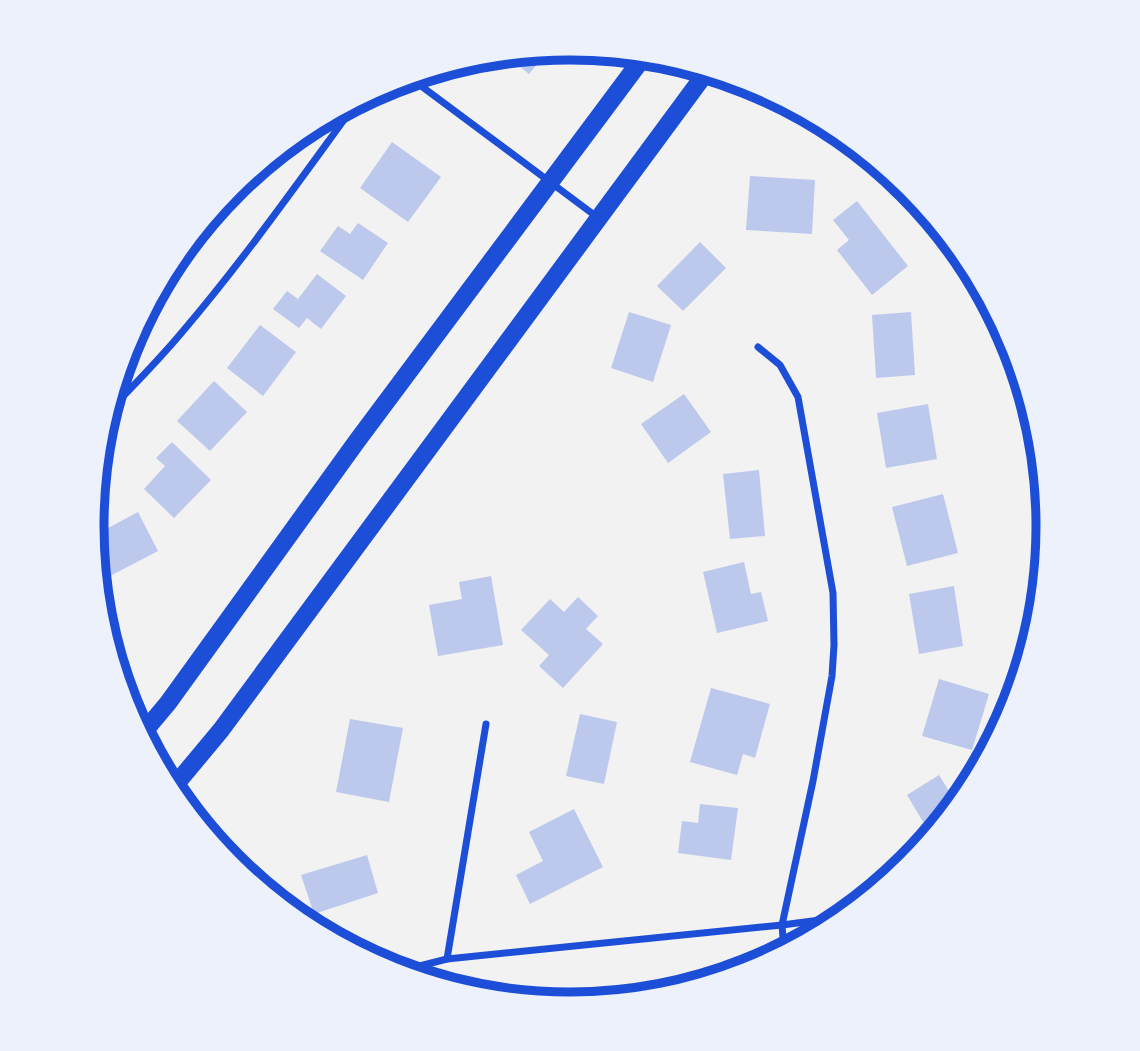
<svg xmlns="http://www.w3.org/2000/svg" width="1140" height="1051" font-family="'DejaVu Sans',sans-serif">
	<rect width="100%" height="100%" fill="#f2f2f2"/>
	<g fill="#bdc9ec">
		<path d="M550,49L529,74L508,57L500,66L488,55Z"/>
		<path d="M392,142L441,177L408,222L360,188Z"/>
		<path d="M750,176L815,180L812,234L746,230Z"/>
		<path d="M857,201L908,266L872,295L837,250L849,240L833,220Z"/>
		<path d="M358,223L388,243L363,280L320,251L338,226L350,234Z"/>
		<path d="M700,242L726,268L683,311L657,286Z"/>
		<path d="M317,274L346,296L321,329L307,318L299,328L273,309L287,291L298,299Z"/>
		<path d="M629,312L671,325L653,382L611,368Z"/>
		<path d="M911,312L915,375L876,378L872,315Z"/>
		<path d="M260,325L296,352L263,396L227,368Z"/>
		<path d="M214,381L247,412L210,451L177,421Z"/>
		<path d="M684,394L711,432L668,463L641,424Z"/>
		<path d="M928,404L937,459L886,468L877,413Z"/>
		<path d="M172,442L211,480L174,518L144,489L165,466L156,458Z"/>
		<path d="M759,470L765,536L730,539L723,474Z"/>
		<path d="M943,494L958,553L907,566L892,507Z"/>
		<path d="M138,512L158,551L110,576L94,546L93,536Z"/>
		<path d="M744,562L751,594L761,592L768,621L717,633L703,572Z"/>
		<path d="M491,576L503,645L438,656L429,605L462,599L459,582Z"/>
		<path d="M954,586L963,646L919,654L909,594Z"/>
		<path d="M578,597L598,616L586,629L603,644L563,688L539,666L549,655L521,630L550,599L564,612Z"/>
		<path d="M939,679L989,694L972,750L922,736Z"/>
		<path d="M711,688L770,704L755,758L743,754L737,775L690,762Z"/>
		<path d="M580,714L617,722L604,784L566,776Z"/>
		<path d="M350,719L403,728L389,802L336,792Z"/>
		<path d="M939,775L957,804L931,835L907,795Z"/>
		<path d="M700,804L738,808L731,860L678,853L682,821L698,823Z"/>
		<path d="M574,809L603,867L530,904L516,875L543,861L529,832Z"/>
		<path d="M367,855L378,893L314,914L301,875Z"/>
		<path d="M274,889L289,910L268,893Z"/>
	</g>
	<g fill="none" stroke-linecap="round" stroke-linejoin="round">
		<g stroke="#1d4ed8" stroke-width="7">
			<path d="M409,77L597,217"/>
			<path d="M758,347L780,365L798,397L833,593L834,645L832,676L813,781L782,925L784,951"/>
			<path d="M107,413C132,387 159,360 183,331C246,257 302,177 360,98"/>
			<path d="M447,959L486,724"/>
			<path d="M400,971L447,959L782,925L843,917"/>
		</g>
		<g stroke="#1d4ed8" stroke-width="18">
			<path d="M142,734L168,703L357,441L645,55"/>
			<path d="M171,790L221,730L708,70"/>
		</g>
	</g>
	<path d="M0 0H1140V1051H0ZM104 526a466 466 0 1 1 932 0a466 466 0 1 1-932 0Z" fill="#edf1fc" fill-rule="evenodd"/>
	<path fill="none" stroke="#1d4ed8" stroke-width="9" d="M104 526a466 466 0 1 1 932 0a466 466 0 1 1-932 0Z"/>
</svg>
